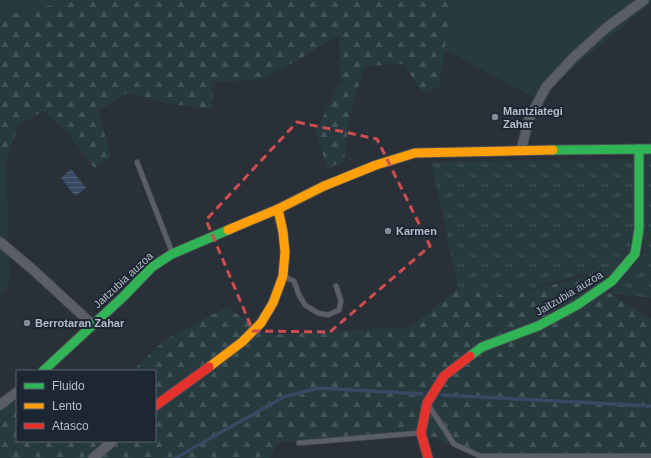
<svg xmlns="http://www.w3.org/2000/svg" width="651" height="458" font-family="Helvetica,sans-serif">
	<defs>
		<pattern id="forest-firs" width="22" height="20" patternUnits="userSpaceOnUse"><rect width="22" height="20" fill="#273a3e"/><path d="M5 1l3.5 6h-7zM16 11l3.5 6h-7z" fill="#445559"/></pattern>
		<pattern id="park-tufts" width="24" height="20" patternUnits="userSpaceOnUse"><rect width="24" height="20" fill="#273a3e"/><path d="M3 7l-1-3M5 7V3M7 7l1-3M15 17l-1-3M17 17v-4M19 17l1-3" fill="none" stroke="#445559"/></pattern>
		<pattern id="water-rules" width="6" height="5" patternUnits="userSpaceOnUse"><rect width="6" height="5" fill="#384963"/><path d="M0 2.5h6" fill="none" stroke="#526178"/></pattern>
	</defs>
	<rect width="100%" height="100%" fill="#2a3038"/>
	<g fill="#273a3e">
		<path d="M0,0H77L0,16Z"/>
		<path d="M456,0H651V3L537,99L445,50L450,16Z"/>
		<path d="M0,161H6L10,281L0,296Z"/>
	</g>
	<g fill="url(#forest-firs)">
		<path d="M77,0H456L450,16L439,87L422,93L404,64L365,66L349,117L344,162L327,168L316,131L340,82L339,35L298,60L258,80L213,82L212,109L171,104L127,93L98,111L111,157L95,169L68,133L43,111L18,125L6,161H0V16Z"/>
		<path d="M584,277L651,319V454L480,456L421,433L279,442L270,458H0V405L3,403L17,401V441H155V371H132L166,339L227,307L267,335L411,327L458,288L506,296Z"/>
	</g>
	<g fill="url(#park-tufts)">
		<path d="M639,149L651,150V298L609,293L644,254Z"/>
		<path d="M634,159L635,254L597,286L587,273L506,296L458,288L431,162Z"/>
	</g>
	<path fill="url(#water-rules)" d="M71,169L86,188L75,196L61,178Z"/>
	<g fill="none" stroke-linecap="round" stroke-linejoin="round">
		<g stroke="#384963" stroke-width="3.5">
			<path d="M442,395L651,406"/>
			<path d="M176,458L200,444L284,397L318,388L422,394"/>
		</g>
		<g stroke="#484c53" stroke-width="6">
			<g id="lane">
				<path d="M137,162L172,252"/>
				<path d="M285,277L294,281L299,295L305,305L318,313L328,315L339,310L341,301L336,286"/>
				<path d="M429,406L454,444L480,456H651"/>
				<path d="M299,443L419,433"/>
			</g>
		</g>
		<g stroke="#484c53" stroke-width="11">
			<g id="street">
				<path d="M521,150L529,119L546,87L573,58L606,28L644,0"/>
				<path d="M0,242L31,268L93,325"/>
				<path d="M0,405L17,392"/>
				<path d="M93,458L113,441"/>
			</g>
		</g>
		<g stroke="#484c53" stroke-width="11">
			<g id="fast">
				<path d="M553,150L651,149"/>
				<path d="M470,356L482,347L538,326L577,305L612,281L635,254L639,229V149"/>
				<path d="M43,371L123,297L152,267L172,254L228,230"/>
			</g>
		</g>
		<g stroke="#484c53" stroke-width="11">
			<g id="slow">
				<path d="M278,209L324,186L376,165L415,153L553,150"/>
				<path d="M209,367L242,342L261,323L273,303L283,276L285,252L283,232L278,209L228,230"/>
			</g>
		</g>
		<g stroke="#484c53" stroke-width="11">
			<g id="jam">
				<path d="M155,406L209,367"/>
				<path d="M428,458L421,433L427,403L444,376L470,356"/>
			</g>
		</g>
		<use href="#lane" stroke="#5a5e66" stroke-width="4.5"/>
		<use href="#street" stroke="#5a5e66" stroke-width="9"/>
		<use href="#fast" stroke="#30b455" stroke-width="9"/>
		<use href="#slow" stroke="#ff9f0a" stroke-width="9"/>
		<use href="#jam" stroke="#e5322d" stroke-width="9"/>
	</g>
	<path fill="none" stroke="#ce4d50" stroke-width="3" stroke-dasharray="8 5" stroke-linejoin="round" d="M297,122L377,139L430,246L330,332L253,331L206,220Z"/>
	<g fill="#848b96" stroke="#1d2633" stroke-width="1.5">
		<circle cx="495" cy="117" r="4"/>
		<circle cx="388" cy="231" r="4"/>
		<circle cx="27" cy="323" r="4"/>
	</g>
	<g text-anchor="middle" stroke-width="4" stroke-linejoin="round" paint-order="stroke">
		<g font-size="11" font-weight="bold" fill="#b4bcc9" stroke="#1d2633" text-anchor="start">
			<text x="503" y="115">Mantziategi<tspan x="503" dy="13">Zahar</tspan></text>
			<text x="396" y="235">Karmen</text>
			<text x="35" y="327">Berrotaran Zahar</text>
		</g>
		<g font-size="11" fill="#b4bcc9" stroke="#1d2633">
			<text transform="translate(123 280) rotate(-43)" y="4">Jaitzubia auzoa</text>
			<text transform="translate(569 293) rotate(-31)" y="4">Jaitzubia auzoa</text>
		</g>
	</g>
	<rect x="16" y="370" width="140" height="72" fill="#1d2633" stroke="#59626f"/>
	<rect x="24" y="383" width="20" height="6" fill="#30b455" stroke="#59626f"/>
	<text x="52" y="390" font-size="12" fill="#b4bcc9">Fluido</text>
	<rect x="24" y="403" width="20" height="6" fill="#ff9f0a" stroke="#59626f"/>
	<text x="52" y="410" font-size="12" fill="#b4bcc9">Lento</text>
	<rect x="24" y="423" width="20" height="6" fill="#e5322d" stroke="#59626f"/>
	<text x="52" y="430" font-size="12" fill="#b4bcc9">Atasco</text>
</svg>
